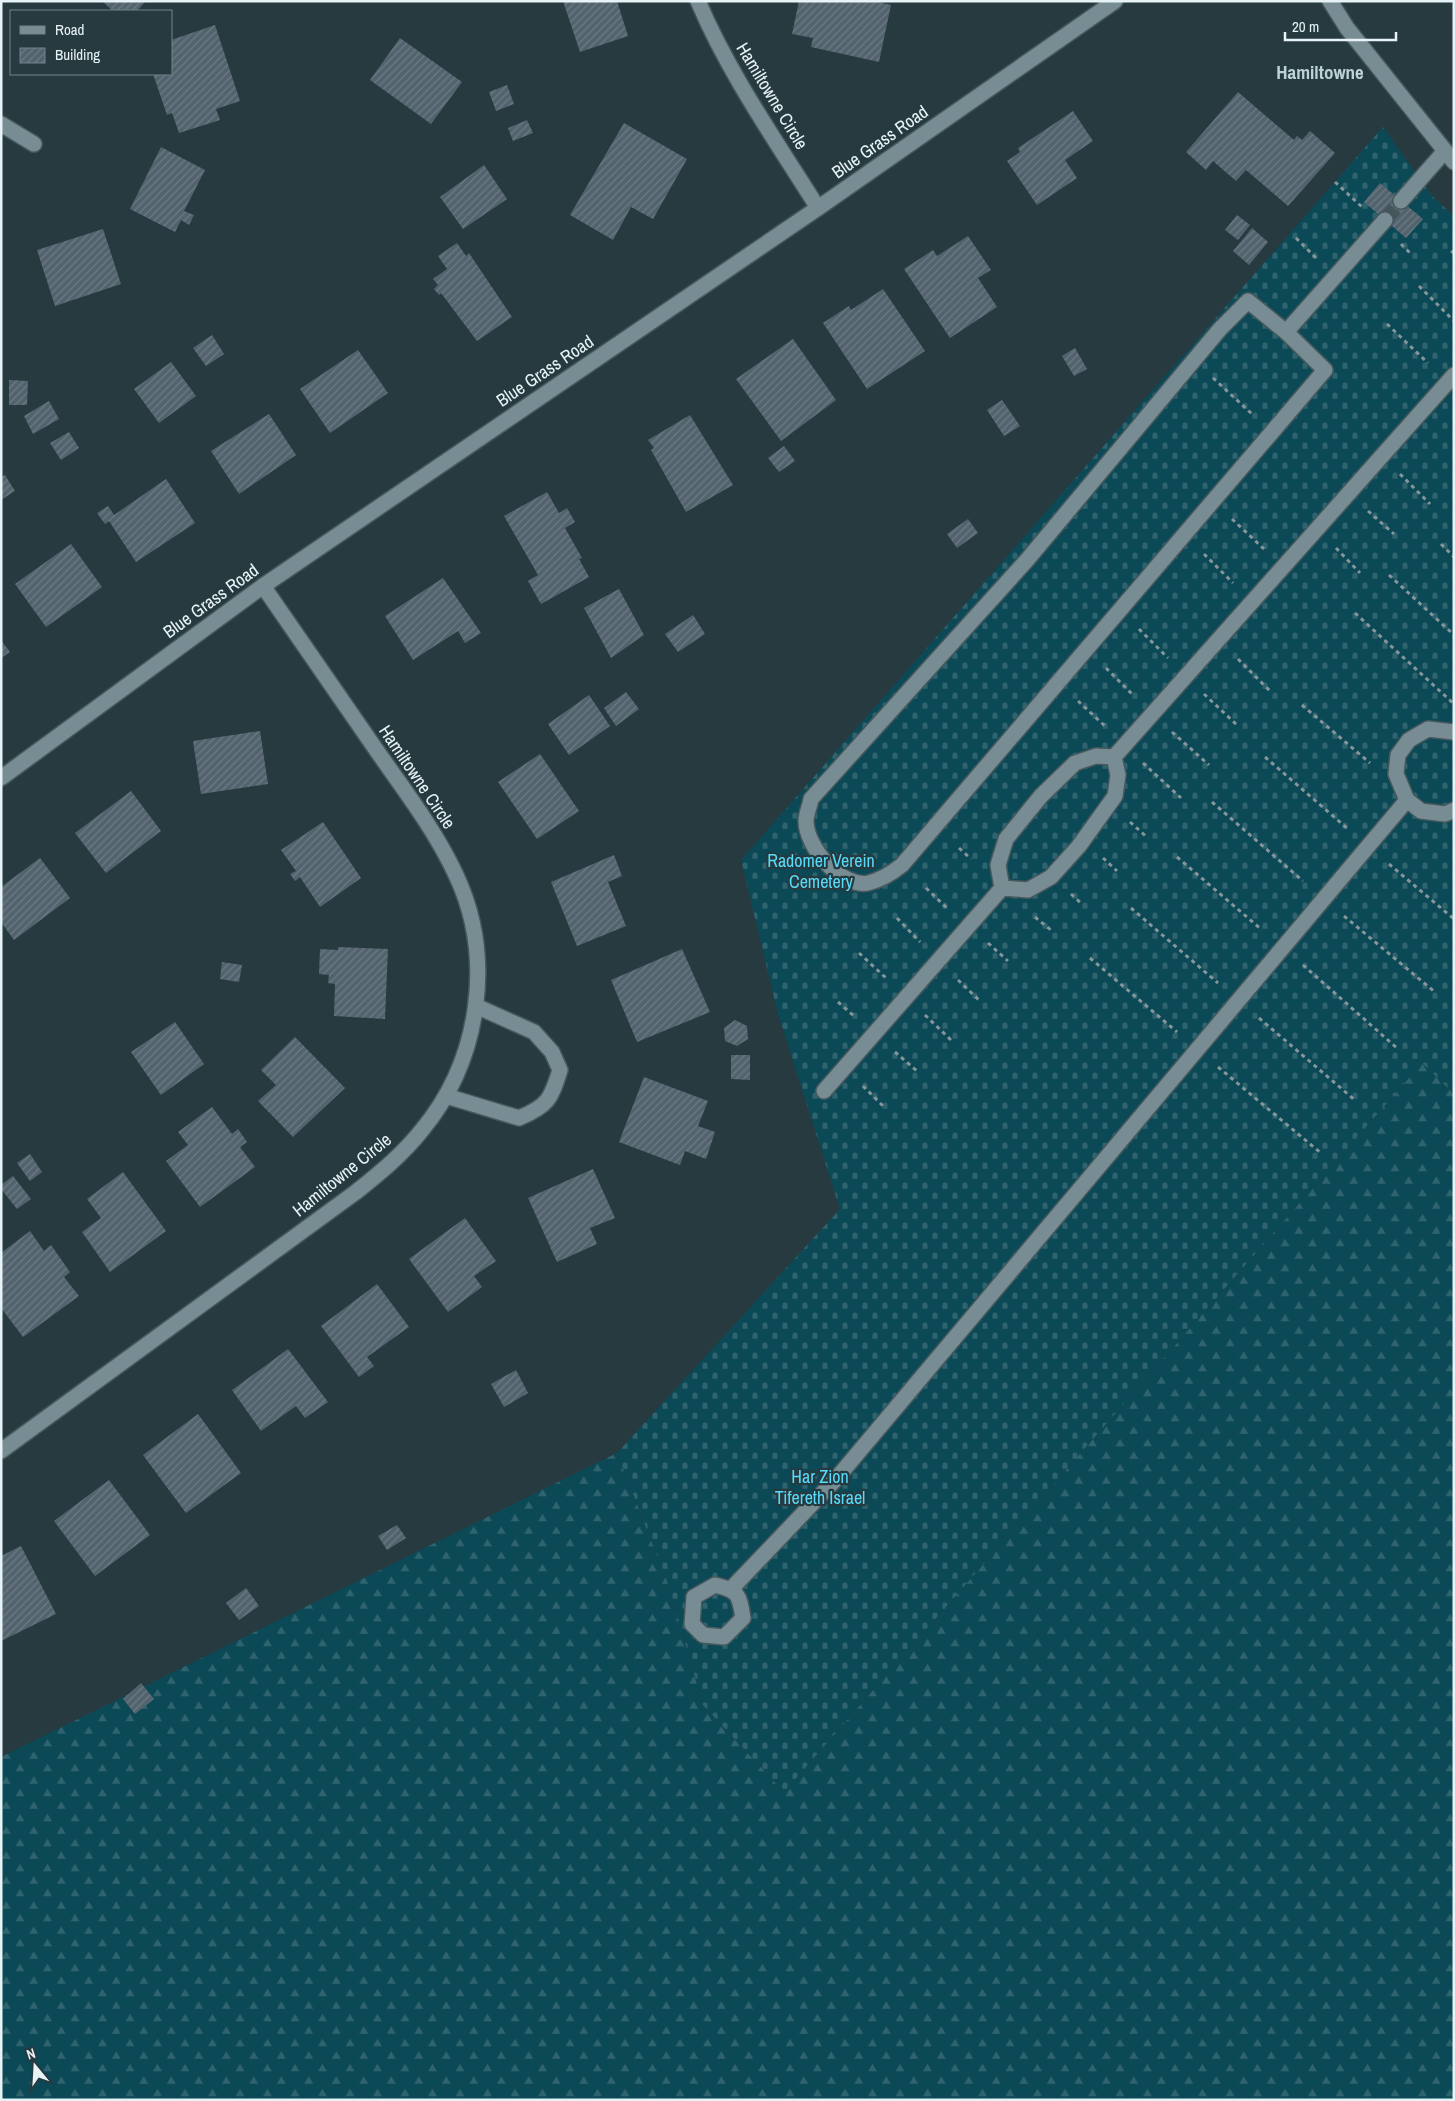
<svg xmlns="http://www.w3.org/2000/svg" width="1455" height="2101" font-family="'Archivo Narrow',sans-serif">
	<defs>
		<pattern id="forest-firs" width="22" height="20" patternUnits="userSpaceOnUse" patternTransform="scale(1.25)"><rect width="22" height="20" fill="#0c4956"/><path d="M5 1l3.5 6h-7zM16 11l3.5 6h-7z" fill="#2f646f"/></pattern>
		<pattern id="cemetery-stones" width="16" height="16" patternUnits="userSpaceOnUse" patternTransform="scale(1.25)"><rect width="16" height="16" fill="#0c4956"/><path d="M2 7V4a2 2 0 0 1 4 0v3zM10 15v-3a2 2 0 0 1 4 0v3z" fill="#2f646f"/></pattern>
		<pattern id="building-hatch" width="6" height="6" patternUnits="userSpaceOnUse" patternTransform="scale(1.25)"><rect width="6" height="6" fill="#53636e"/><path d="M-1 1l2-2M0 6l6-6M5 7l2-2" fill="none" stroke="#6c7a83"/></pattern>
	</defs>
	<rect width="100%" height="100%" fill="#263a40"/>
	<path fill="url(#forest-firs)" d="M1422,1063L1454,1094V2100H1V1757L617,1453L669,1586L703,1705L784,1792Z"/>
	<path fill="url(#cemetery-stones)" d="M1383,127L1432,196L1454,216V1094L1422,1063L784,1792L703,1705L669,1586L617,1453L840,1209L778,1014L741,860Z"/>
	<g fill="url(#building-hatch)">
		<path d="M102,1H146L137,11H113Z"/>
		<path d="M563,1H617L628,36L580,52Z"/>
		<path d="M799,1H874L891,5L879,62L811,47L813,38L792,34Z"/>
		<path d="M215,25L240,101L216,109L220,120L179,133L172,113L167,115L153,74H171V40Z"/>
		<path d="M400,38L462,82L431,124L370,80Z"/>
		<path d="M507,85L514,104L496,111L489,92Z"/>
		<path d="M1238,92L1294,140L1297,136L1302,140L1310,131L1335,153L1288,206L1246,170L1236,181L1213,161L1206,170L1186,152Z"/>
		<path d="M1073,111L1093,141L1065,160L1077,178L1037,205L1007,161L1020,152L1018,148Z"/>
		<path d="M527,120L533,133L513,141L508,128Z"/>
		<path d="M624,123L687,159L653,219L631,207L613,240L570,215Z"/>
		<path d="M161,147L205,170L184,211L194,215L189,225L181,220L175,232L130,209Z"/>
		<path d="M484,165L507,199L463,229L440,197Z"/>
		<path d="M1380,183L1423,219L1406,238L1364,202Z"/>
		<path d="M1237,215L1250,225L1238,240L1225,230Z"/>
		<path d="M1252,228L1268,242L1249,265L1233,251Z"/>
		<path d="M103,229L121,284L55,306L37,250Z"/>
		<path d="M968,236L991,270L978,278L997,307L950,338L904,269L933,250L937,256Z"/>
		<path d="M457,243L466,256L469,253L512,317L477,341L441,293L439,295L434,289L438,285L433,279L447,269L438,256Z"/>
		<path d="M883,289L925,351L867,389L823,323L849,306L851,310Z"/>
		<path d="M212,335L224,354L206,366L193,348Z"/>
		<path d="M793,339L836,400L781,441L736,379Z"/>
		<path d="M1075,348L1087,369L1074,376L1062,356Z"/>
		<path d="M358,350L388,393L330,433L300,389Z"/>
		<path d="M171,362L196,396L159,423L134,389Z"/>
		<path d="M9,380L28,381L27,405H9Z"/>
		<path d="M1002,400L1020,426L1004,436L987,410Z"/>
		<path d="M49,401L59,419L33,434L24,416Z"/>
		<path d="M269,414L296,455L239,494L211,451Z"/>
		<path d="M690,415L733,485L686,512L651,450L654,448L648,440Z"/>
		<path d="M69,432L79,448L61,460L50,443Z"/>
		<path d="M784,446L795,461L779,472L768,458Z"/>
		<path d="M5,475L15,491L1,500V477Z"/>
		<path d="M166,479L195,523L136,562L109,521L105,524L97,513L108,506L114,515Z"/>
		<path d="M547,492L559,513L567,508L575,522L565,528L582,558L579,559L589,577L541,604L528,581L538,575L504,516Z"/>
		<path d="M968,519L978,533L957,548L947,534Z"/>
		<path d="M71,544L102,587L46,627L15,584Z"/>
		<path d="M443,578L481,633L465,643L458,631L413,660L385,616Z"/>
		<path d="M619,589L644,635L611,658L584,608Z"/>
		<path d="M693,615L705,634L678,652L665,634Z"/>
		<path d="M1,640L10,652L1,658Z"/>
		<path d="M626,692L639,709L616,726L604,708Z"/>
		<path d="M589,695L610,726L569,755L548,724Z"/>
		<path d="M260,731L268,784L201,794L193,741Z"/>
		<path d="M540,754L579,811L537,839L498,782Z"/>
		<path d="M131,791L161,831L106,873L75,833Z"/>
		<path d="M323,822L361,878L320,907L300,877L295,881L290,874L296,871L281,850Z"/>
		<path d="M614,855L622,876L608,882L626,926L577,946L551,882Z"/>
		<path d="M40,858L70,898L14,940L1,922V887Z"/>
		<path d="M338,947L388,949L385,1019L334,1016L335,984L328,983L329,975L319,974L320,949L338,950Z"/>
		<path d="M682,949L710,1012L637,1042L611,980Z"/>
		<path d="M222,962L242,965L239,982L220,979Z"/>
		<path d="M735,1020L747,1026L748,1039L737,1046L725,1041L724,1028Z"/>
		<path d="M175,1022L204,1064L161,1095L131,1052Z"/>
		<path d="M295,1037L345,1088L293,1137L258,1101L276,1085L261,1070Z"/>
		<path d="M731,1055H750V1080L731,1079Z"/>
		<path d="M644,1077L708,1101L698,1126L715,1132L706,1159L685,1151L680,1165L619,1142Z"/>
		<path d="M212,1107L232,1134L238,1129L247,1142L240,1147L255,1167L200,1207L166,1161L188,1145L178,1132Z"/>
		<path d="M30,1154L42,1172L30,1181L17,1163Z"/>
		<path d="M593,1169L615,1218L590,1228L597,1244L557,1262L528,1198Z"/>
		<path d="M123,1172L166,1231L110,1272L82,1232L101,1218L87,1199Z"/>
		<path d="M13,1176L31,1199L17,1209L1,1189V1185Z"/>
		<path d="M465,1218L496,1261L474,1276L482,1287L448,1312L409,1259Z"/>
		<path d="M30,1231L44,1251L51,1245L70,1272L64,1277L79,1296L23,1337L1,1308V1253Z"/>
		<path d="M377,1284L409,1327L367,1357L374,1366L359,1377L321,1326Z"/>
		<path d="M288,1349L328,1402L305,1418L296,1406L261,1431L232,1390Z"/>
		<path d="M516,1370L528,1393L504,1407L491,1384Z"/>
		<path d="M198,1414L241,1473L186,1513L143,1455Z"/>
		<path d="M109,1480L150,1535L95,1576L54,1521Z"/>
		<path d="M397,1525L406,1538L387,1550L378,1536Z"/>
		<path d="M21,1546L56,1614L1,1641V1556Z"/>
		<path d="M246,1588L259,1606L239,1620L226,1603Z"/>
		<path d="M141,1683L154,1699L135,1714L123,1699Z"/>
	</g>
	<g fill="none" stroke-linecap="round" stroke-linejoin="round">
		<path stroke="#43565b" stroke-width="15" stroke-dasharray="15 8" stroke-linecap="butt" d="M1385,220L1401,201"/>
		<g stroke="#46585c" stroke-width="18">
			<g id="minor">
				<path d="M698,1C729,74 776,141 818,208"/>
				<path d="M1330,1L1347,28L1454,162"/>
				<path d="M1,124L34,144"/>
				<path d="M1401,201L1444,152"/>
				<path d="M1248,301L1286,332L1325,370L902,865C892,873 881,880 868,883C841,888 806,847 806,821C806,814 810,806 811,799L1027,560L1220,329Z"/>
				<path d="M1286,332L1385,220"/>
				<path d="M1454,732L1428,729L1409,740L1398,755L1396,774L1407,800L1421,811L1445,814L1454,810"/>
				<path d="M1,778L263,586L818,208L1115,1"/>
				<path d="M1002,888L998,865L1006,839L1041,796L1075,763L1096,756L1114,757L1454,375"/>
				<path d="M824,1091L1002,888L1028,890L1051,877L1079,846L1115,796L1118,775L1114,757"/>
				<path d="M446,1096L519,1118C548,1106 551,1099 560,1070L552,1052L534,1032L476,1006"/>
				<path d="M1,1451L356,1192C380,1173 403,1154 422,1130C480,1060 495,958 456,875C435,830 405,791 377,751C339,696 301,641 263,586"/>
				<path d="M715,1585C739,1591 739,1594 743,1618L724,1637L703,1635L692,1624L694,1597Z"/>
				<path d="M731,1589L836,1479L1407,800"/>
			</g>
		</g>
		<g stroke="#86969a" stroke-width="3" stroke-dasharray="4 4" stroke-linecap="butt">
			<path d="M1335,182L1362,207"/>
			<path d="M1296,238L1317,259"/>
			<path d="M1401,244L1411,254"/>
			<path d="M1451,251L1454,253"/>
			<path d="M1419,286L1454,321"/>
			<path d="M1387,324L1428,363"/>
			<path d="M1213,378L1252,414"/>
			<path d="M1400,474L1430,504"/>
			<path d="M1368,511L1394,534"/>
			<path d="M1232,519L1264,549"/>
			<path d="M1441,544L1454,557"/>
			<path d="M1336,548L1360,573"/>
			<path d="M1204,554L1233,583"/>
			<path d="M1389,575L1454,635"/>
			<path d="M1355,613L1454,704"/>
			<path d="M1139,629L1168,658"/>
			<path d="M1238,659L1270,691"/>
			<path d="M1106,668L1133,695"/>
			<path d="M1204,694L1238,726"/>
			<path d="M1078,701L1106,727"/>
			<path d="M1302,705L1370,763"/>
			<path d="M1172,732L1209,765"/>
			<path d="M1265,757L1348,829"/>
			<path d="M1143,763L1181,798"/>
			<path d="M1212,802L1303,881"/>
			<path d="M1130,822L1148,838"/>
			<path d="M959,848L971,859"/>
			<path d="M1177,857L1262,930"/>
			<path d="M1103,858L1117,871"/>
			<path d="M1389,864L1454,919"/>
			<path d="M926,888L949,910"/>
			<path d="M1071,894L1082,904"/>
			<path d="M1131,908L1218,983"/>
			<path d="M1344,916L1436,993"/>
			<path d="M1035,917L1052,931"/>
			<path d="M897,918L920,942"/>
			<path d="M988,943L1008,961"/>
			<path d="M859,953L886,978"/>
			<path d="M1090,958L1177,1032"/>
			<path d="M1303,965L1398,1049"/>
			<path d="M958,980L979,1000"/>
			<path d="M838,1002L854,1016"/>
			<path d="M925,1015L952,1041"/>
			<path d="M1259,1018L1356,1101"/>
			<path d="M895,1052L917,1071"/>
			<path d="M1218,1067L1322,1154"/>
			<path d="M863,1086L884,1107"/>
		</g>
		<use href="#minor" stroke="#778d93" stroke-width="15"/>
	</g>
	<g text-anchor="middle" stroke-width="4.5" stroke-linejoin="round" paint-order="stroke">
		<g font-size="18" fill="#e7f3f6" stroke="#263a40">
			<text transform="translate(772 96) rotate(59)" y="6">Hamiltowne Circle</text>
			<text transform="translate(880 142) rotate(-35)" y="6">Blue Grass Road</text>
			<text transform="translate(545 371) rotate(-34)" y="6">Blue Grass Road</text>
			<text transform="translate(211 601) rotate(-36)" y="6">Blue Grass Road</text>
			<text transform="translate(417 777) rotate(56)" y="6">Hamiltowne Circle</text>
			<text transform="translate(342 1175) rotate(-39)" y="6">Hamiltowne Circle</text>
		</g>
		<g font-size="18" fill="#56dcfb" stroke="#263a40">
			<text x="821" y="867">Radomer Verein<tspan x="821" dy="21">Cemetery</tspan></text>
			<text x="820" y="1483">Har Zion<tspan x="820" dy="21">Tifereth Israel</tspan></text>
		</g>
		<g font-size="19" font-weight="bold" fill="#bbd2d9" stroke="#263a40">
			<text x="1320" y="79">Hamiltowne</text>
		</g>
	</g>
	<rect width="1455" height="2101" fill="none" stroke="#e7f3f6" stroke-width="5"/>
	<rect x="10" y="10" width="162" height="65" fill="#263a40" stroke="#738489"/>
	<rect x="20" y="26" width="25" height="8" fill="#778d93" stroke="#738489"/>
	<text x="55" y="35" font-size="15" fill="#e7f3f6">Road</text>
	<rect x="20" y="48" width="25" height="15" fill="url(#building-hatch)" stroke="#738489"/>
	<text x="55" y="60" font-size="15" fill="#e7f3f6">Building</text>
	<g transform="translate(35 2066) rotate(342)" stroke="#263a40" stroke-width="4" paint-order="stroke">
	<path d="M0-4L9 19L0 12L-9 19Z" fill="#e7f3f6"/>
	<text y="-8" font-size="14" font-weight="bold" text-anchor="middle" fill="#e7f3f6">N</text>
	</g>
	<path d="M1285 32v8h111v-8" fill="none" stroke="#e7f3f6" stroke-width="2.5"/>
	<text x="1292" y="32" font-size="15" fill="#e7f3f6" stroke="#263a40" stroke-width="4" paint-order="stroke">20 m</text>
</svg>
